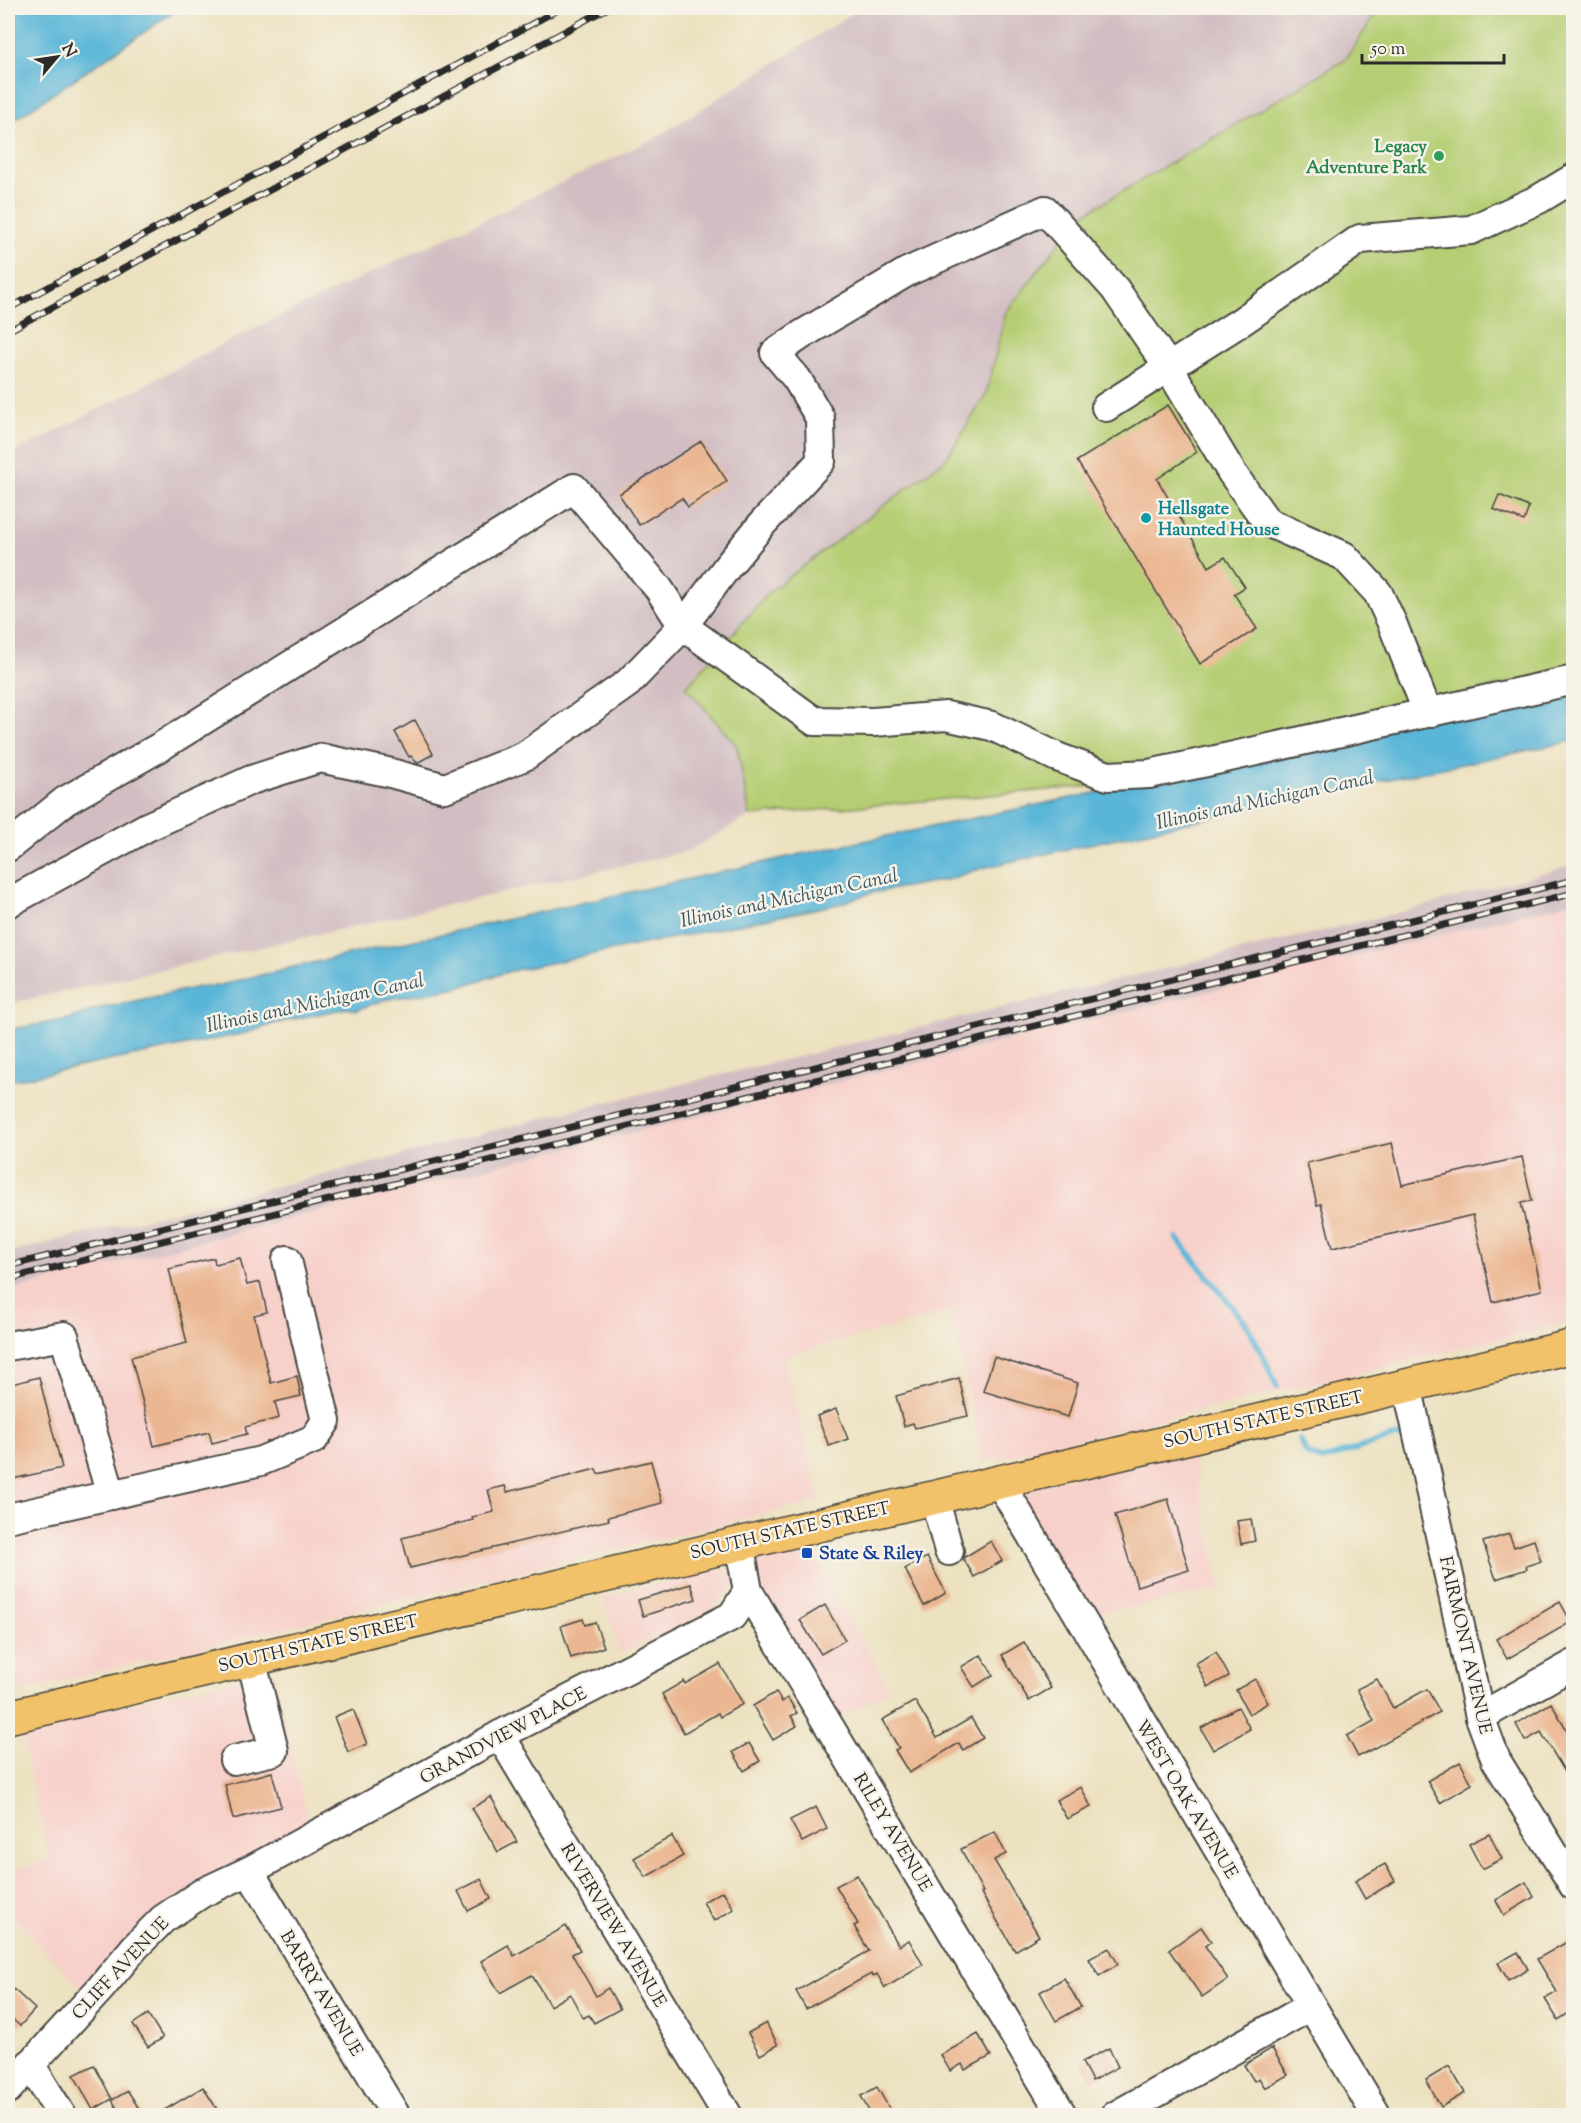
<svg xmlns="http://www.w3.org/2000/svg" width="1581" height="2123" viewBox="0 0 1581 2123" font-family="'Sorts Mill Goudy',serif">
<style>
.built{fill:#f7d0ca}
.industrial{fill:#d2bec2}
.green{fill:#b5ce73;stroke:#707c4f;stroke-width:1.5}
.water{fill:#5ab6d8;stroke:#427082;stroke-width:1.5}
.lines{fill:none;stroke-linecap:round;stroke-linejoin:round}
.stream{stroke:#5ab6d8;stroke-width:6}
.building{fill:#ebb793}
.minor-casing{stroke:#484641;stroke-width:32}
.major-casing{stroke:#484641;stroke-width:36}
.minor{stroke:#fff;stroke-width:28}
.major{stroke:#f2c26a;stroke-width:33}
.rail-casing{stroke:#2b2b2b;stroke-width:7}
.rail{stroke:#f7f3e8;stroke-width:4.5;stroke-dasharray:14;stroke-linecap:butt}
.leisure-dot{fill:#2e9e5b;stroke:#f7f3e8;stroke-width:2}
.culture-dot{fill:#0f9aa8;stroke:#f7f3e8;stroke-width:2}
.transit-dot{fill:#1a4fb4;stroke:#f7f3e8;stroke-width:2}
.labels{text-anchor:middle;stroke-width:5;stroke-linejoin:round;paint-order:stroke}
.leisure-label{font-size:18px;font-weight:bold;fill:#27864d;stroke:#f7f3e8;text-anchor:end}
.culture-label{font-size:18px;font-weight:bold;fill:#0d838f;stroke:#f7f3e8;text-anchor:start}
.street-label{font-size:18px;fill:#2b2b2b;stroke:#f7f3e8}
.transit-label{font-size:18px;font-weight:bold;fill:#164399;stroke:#f7f3e8;text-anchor:start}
.water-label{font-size:20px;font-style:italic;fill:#39555f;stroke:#f7f3e8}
</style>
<rect width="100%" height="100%" fill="#f7f3e8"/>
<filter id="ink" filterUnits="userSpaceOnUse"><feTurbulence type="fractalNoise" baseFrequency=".0167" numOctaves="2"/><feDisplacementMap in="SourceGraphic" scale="12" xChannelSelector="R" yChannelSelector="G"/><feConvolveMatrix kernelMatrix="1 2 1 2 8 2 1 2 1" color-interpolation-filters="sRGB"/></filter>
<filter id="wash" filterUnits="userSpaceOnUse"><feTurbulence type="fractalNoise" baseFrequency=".008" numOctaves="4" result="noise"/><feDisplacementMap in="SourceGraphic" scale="24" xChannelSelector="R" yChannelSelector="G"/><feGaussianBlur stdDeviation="1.35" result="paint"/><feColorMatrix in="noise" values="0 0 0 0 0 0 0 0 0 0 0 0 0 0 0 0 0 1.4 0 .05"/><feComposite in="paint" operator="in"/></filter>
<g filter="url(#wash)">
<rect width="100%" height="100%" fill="#ece1c0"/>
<g class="built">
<path d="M1573 902V1322L983 1462 950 1311 784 1357 820 1501 8 1694V1291L535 1156Z"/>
<path d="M1192 1449 1221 1590 1084 1616 1010 1491Z"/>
<path d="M804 1540 890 1689 832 1723 753 1592 746 1554Z"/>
<path d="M722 1569 730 1570 738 1580 709 1612 620 1654 603 1597Z"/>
<path d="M273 1671 310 1827 86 1993 8 1912V1870L49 1861 20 1727Z"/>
</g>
<g class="industrial">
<path d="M861 8H1380L1345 60 1079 217 1006 312 986 395 946 459 770 591 686 687 737 746 750 816 688 851 8 1004V456L249 331 656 138Z"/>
<path d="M1573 865V902L535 1156 8 1291V1253L392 1158 541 1118 1410 910Z"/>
</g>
<path class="green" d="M1380 8H1573V667L1106 785 750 816 737 746 686 687 770 591 946 459 986 395 1006 312 1079 217 1345 60Z"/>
<g class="water">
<path d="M8 8H180L8 124Z"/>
<path d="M1573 686V741L1284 801 982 868 946 880 871 893 839 904 511 971 458 987 384 1000 357 1010 347 1008 276 1023 247 1033 8 1081V1030L69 1019 97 1009 204 986C220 988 232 981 247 978 262 974 273 974 289 968L806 853 1099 792 1147 779Z"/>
</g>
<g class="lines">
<g class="stream">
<path d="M1177 1238 1246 1324 1260 1349 1277 1387"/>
<path d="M1300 1440 1307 1454 1322 1460 1390 1438 1402 1436"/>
</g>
</g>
<g id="blocks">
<g class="building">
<path d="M1168 405 1197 452 1157 479 1209 567 1225 557 1245 587 1234 594 1257 629 1200 664 1077 461Z"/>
<path d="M701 441 727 481 688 507 682 498 639 525 619 494Z"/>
<path d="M1499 495 1529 507 1524 521 1493 509Z"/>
<path d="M415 720 433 754 417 763 411 756 409 757 395 732Z"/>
<path d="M1392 1143 1402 1185 1522 1157 1532 1201 1521 1203 1542 1290 1493 1302 1473 1215 1332 1248 1321 1204 1317 1205 1307 1163Z"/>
<path d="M214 1258 215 1264 240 1258 247 1285 260 1282 267 1312 254 1315 271 1383 297 1376 301 1396 275 1402 279 1418 245 1427 247 1434 212 1443 209 1432 154 1446 131 1357 187 1343 169 1269Z"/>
<path d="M994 1357 1078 1383 1068 1417 983 1391Z"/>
<path d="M39 1377 62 1468 8 1480V1385Z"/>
<path d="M959 1378 968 1416 915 1428 913 1423 904 1426 896 1396Z"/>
<path d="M836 1409 848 1439 829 1446 817 1416Z"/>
<path d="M651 1461 662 1503 608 1517 609 1520 410 1568 402 1538 473 1520 472 1517 494 1512 488 1490 505 1486 507 1492 596 1469 598 1474Z"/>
<path d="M1168 1499 1189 1570 1137 1586 1115 1515Z"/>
<path d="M1251 1519 1255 1541 1241 1544 1237 1521Z"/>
<path d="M1509 1534 1514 1547 1534 1540 1541 1561 1526 1566 1527 1569 1496 1579 1483 1542Z"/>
<path d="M991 1541 1002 1561 974 1577 963 1558Z"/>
<path d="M927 1557 946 1593 924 1606 905 1569Z"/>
<path d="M691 1584 696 1599 643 1616 638 1600Z"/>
<path d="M1560 1602 1571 1622 1507 1659 1496 1639Z"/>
<path d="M825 1605 845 1640 821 1654 800 1620Z"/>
<path d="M583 1619 585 1625 595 1622 604 1647 571 1658 561 1626Z"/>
<path d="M1024 1642 1051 1688 1029 1701 1002 1655Z"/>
<path d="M1216 1652 1229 1676 1208 1687 1196 1663Z"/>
<path d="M981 1655 993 1675 974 1687 961 1667Z"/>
<path d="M720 1664 743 1704 720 1717 718 1713 684 1733 662 1694 684 1681 685 1684Z"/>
<path d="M1255 1679 1268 1703 1249 1714 1236 1690Z"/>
<path d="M1377 1679 1393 1708 1427 1689 1440 1712 1358 1757 1347 1736 1374 1721 1357 1689Z"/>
<path d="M776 1692 782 1702 788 1698 797 1713 791 1716 797 1726 773 1740 753 1706Z"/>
<path d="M915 1701 937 1738 971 1718 983 1738 963 1750 959 1743 909 1773 895 1750 899 1748 882 1720Z"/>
<path d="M1551 1703 1574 1742V1787L1541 1732 1525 1741 1516 1724Z"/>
<path d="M1238 1707 1250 1729 1213 1750 1201 1728Z"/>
<path d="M353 1709 367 1744 348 1752 334 1717Z"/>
<path d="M749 1743 760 1761 744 1771 733 1752Z"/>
<path d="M1460 1762 1472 1784 1440 1803 1427 1781Z"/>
<path d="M272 1772 281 1807 233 1819 225 1785Z"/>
<path d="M1081 1787 1091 1807 1067 1819 1056 1800Z"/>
<path d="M491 1797 517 1842 498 1852 472 1808Z"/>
<path d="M816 1807 827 1829 802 1842 790 1820Z"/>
<path d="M995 1832 1006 1854 994 1860 1039 1936 1015 1951 981 1893 983 1892 961 1849Z"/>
<path d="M1489 1834 1502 1859 1482 1869 1469 1844Z"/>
<path d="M672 1836 683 1856 646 1877 634 1858Z"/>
<path d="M1385 1864 1395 1881 1365 1899 1355 1881Z"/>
<path d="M857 1875 899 1946 909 1940 923 1965 885 1988 877 1974 872 1977 871 1974 806 2009 796 1991 814 1981V1982L869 1951 854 1926 858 1924 836 1886Z"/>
<path d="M481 1879 491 1899 468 1911 458 1891Z"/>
<path d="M1526 1882 1534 1897 1504 1915 1496 1900Z"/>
<path d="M723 1891 734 1909 714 1921 703 1902Z"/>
<path d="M566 1926 580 1950 572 1954 596 1996 608 1988 620 2009 594 2023 589 2015 583 2018 570 1994 550 2006 532 1975 500 1993 481 1961 508 1945 514 1956Z"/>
<path d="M1201 1927 1211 1941 1205 1946 1228 1979 1202 1997 1169 1950Z"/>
<path d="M1574 1938V2021L1569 2013 1558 2020 1545 1999 1557 1992 1537 1959Z"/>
<path d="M1109 1948 1118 1964 1099 1976 1089 1959Z"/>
<path d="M1518 1952 1528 1969 1508 1980 1498 1963Z"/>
<path d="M1064 1978 1081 2007 1056 2021 1040 1992Z"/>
<path d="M8 1984 35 2009 20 2026 8 2015Z"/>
<path d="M148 2014 163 2038 148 2047 133 2024Z"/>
<path d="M766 2023 778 2045 760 2055 748 2033Z"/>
<path d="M978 2034 991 2056 965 2070 962 2064 950 2071 941 2055Z"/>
<path d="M1109 2048 1118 2067 1092 2081 1082 2062Z"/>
<path d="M1272 2048 1288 2075 1265 2088 1259 2078 1254 2081 1244 2065Z"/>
<path d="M94 2065 112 2099 93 2110 74 2075Z"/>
<path d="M1449 2066 1465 2093 1441 2107 1426 2080Z"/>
<path d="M203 2087 218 2111 210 2115H156Z"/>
<path d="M877 2087 893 2115H871L861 2096Z"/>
<path d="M128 2091 143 2115H121L112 2100Z"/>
</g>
</g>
</g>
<g filter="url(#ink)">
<use href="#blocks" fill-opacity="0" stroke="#484641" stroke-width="1.5"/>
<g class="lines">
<g class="minor-casing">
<g id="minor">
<path d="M1106 407 1242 321 1360 239 1471 230 1539 199 1574 178"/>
<path d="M1428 713 1392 623 1378 593 1344 556 1267 522 1232 473 1169 368 1115 289 1045 210 907 272 803 334 775 353 797 379 820 418 821 461 763 523 727 567 683 626 814 721 874 722 946 716 992 726 1057 757 1108 776 1149 774 1216 760 1574 680"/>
<path d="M8 847 65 801 160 747 574 488 659 589 683 626 628 683 525 756 445 788 387 772 320 758 251 780 147 827 8 903"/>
<path d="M8 1346 64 1336 111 1495"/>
<path d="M1407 1385 1480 1717 1496 1760 1574 1886"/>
<path d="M999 1481 1377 2116"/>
<path d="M934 1497 949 1551"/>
<path d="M8 1518 261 1461 314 1439 326 1421 287 1260"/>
<path d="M739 1542 748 1591 1063 2116"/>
<path d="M1480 1717 1574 1664"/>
<path d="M500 1735 728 2116"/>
<path d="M234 1760 274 1751 251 1659"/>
<path d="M249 1871 396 2116"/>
<path d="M30 2064 62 2116"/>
<path d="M8 2089 100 1989 135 1947 163 1919 202 1893 249 1871 500 1735 732 1616 748 1591"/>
<path d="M1115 2116 1311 2006"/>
</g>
</g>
<g class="major-casing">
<path id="major" d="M8 1717 1574 1346"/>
</g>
<use href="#minor" class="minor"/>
<use href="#major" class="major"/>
<g class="rail-casing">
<g id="rail">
<path d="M8 309 561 8"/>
<path d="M8 331 608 8"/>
<path d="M8 1266 1574 880"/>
<path d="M8 1279 1574 893"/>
</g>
</g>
<use href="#rail" class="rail"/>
</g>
</g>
<circle class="leisure-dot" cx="1439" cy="156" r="6"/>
<circle class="culture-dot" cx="1146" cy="518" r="6"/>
<rect class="transit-dot" x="801" y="1547" width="12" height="12" rx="3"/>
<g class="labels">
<g class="leisure-label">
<text x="1427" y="152">Legacy<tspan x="1427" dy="21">Adventure Park</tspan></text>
</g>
<g class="culture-label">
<text x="1158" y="514">Hellsgate<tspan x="1158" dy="21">Haunted House</tspan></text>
</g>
<g class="street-label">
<text transform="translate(1263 1419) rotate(-13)" y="6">SOUTH STATE STREET</text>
<text transform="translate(790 1530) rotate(-13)" y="6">SOUTH STATE STREET</text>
<text transform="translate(318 1643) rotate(-13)" y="6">SOUTH STATE STREET</text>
<text transform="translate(1466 1645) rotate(77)" y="6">FAIRMONT AVENUE</text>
<text transform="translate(503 1735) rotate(-28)" y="6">GRANDVIEW PLACE</text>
<text transform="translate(1187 1799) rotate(59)" y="6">WEST OAK AVENUE</text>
<text transform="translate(893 1832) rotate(59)" y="6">RILEY AVENUE</text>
<text transform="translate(614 1925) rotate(59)" y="6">RIVERVIEW AVENUE</text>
<text transform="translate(120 1968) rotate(-47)" y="6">CLIFF AVENUE</text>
<text transform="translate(322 1993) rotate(59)" y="6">BARRY AVENUE</text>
</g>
<g class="transit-label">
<text x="819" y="1559">State &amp; Riley</text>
</g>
<g class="water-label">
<text transform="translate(1265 799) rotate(-12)" y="7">Illinois and Michigan Canal</text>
<text transform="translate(789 897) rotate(-12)" y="7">Illinois and Michigan Canal</text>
<text transform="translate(315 1002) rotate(-12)" y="7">Illinois and Michigan Canal</text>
</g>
</g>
<rect width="1581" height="2123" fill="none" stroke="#f7f3e8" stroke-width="30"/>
<g transform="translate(57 57) rotate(61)" stroke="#f7f3e8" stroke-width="4.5" paint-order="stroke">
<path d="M0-4.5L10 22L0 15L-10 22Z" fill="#2b2b2b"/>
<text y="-9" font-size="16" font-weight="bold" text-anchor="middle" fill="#2b2b2b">N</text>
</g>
<path d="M1362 54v9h142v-9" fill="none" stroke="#2b2b2b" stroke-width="3"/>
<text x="1371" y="54" font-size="18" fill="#2b2b2b" stroke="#f7f3e8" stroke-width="4.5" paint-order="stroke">50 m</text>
</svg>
